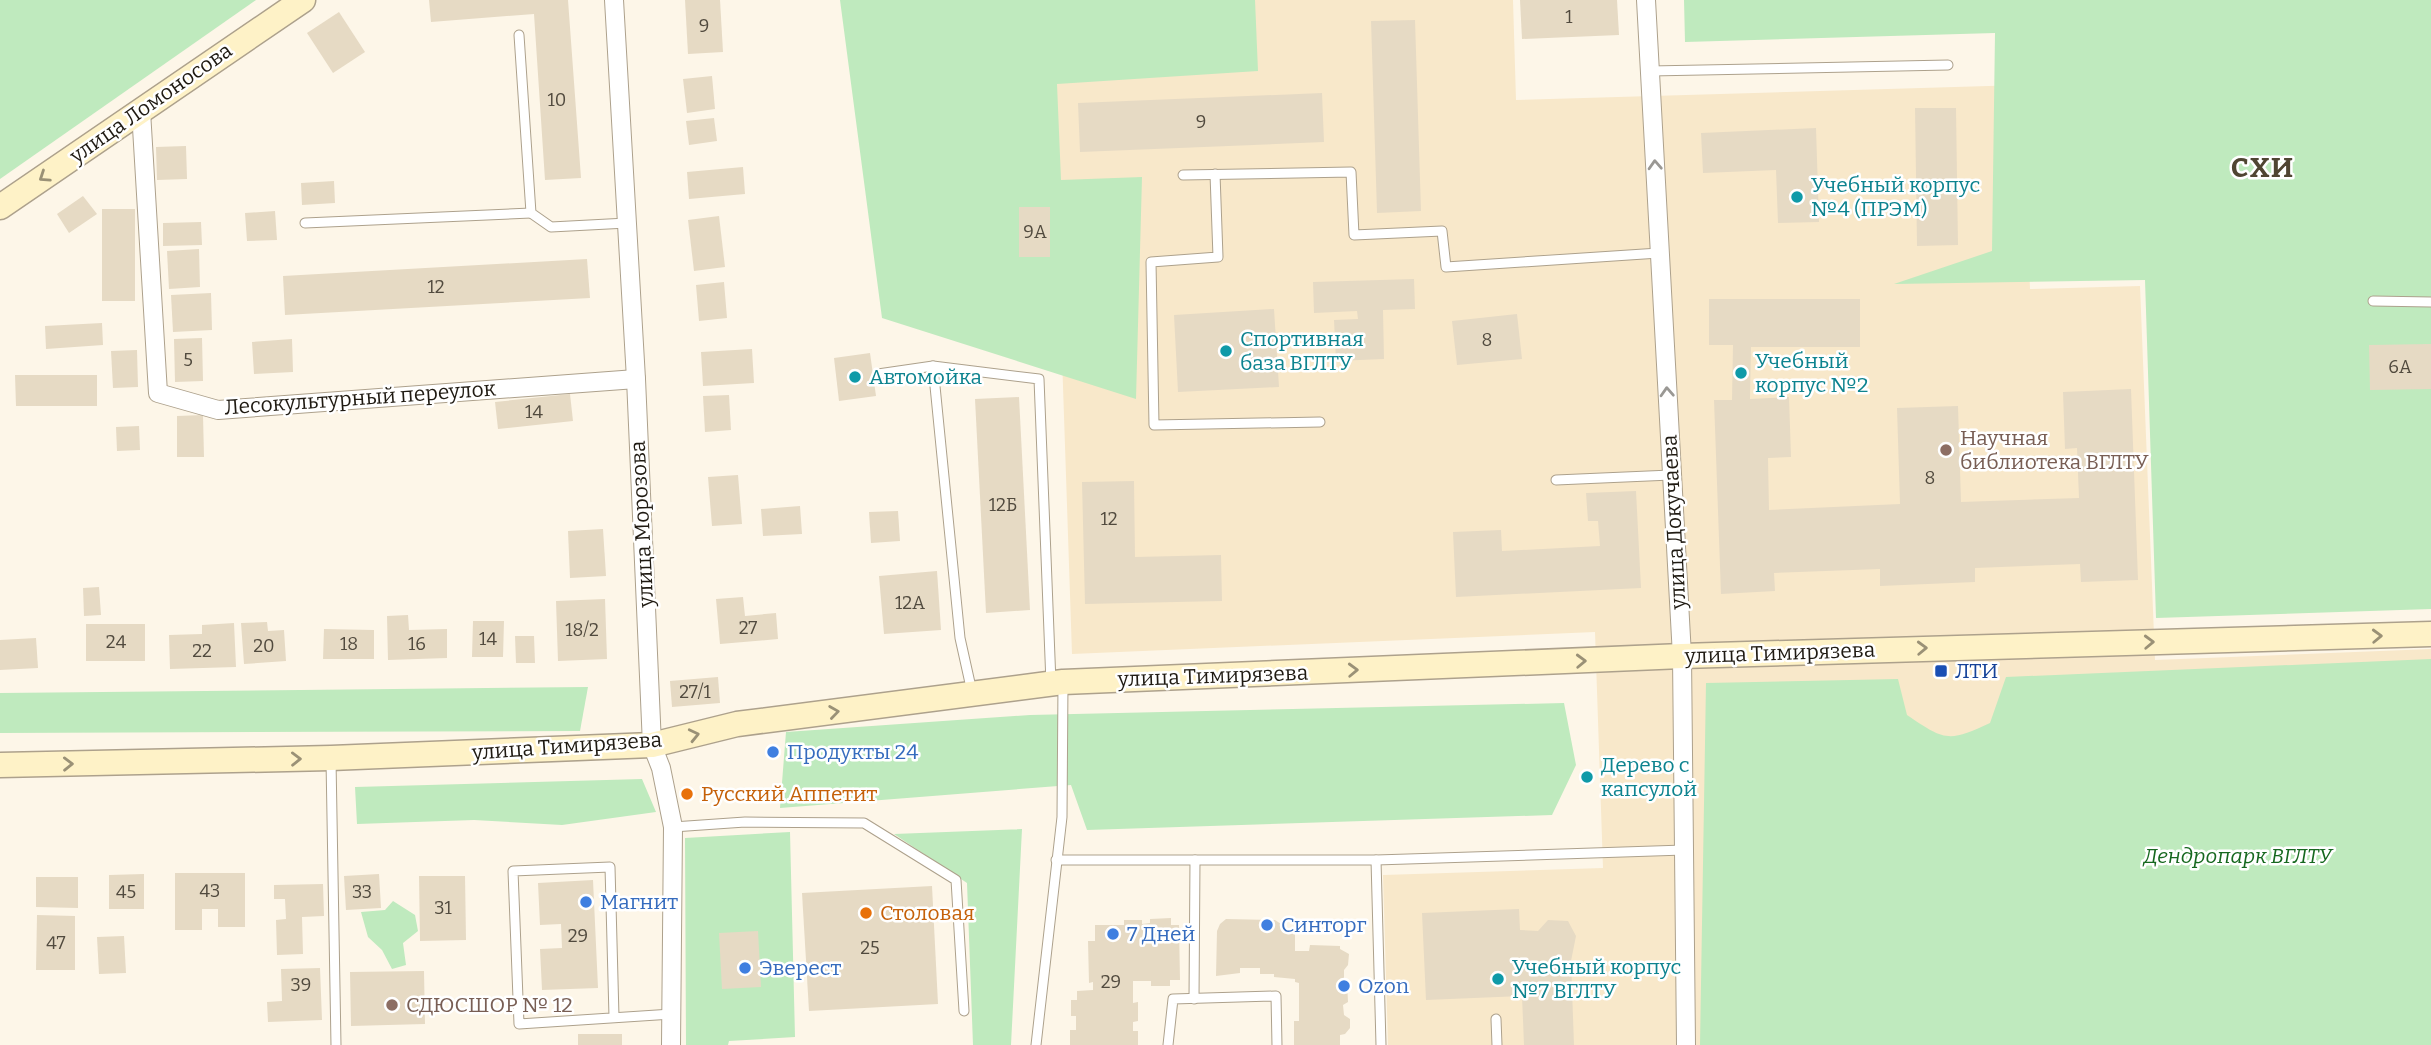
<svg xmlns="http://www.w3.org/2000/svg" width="2431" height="1045" viewBox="0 0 2431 1045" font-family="Bitter,serif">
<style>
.built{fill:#f8e8ca}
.green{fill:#bfeabe}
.building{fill:#e6dac4}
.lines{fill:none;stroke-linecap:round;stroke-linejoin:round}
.service-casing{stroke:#ada18c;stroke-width:11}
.minor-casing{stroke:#ada18c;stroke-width:20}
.secondary-casing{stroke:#ada18c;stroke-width:27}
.service{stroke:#fff;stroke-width:9}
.minor{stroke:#fff;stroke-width:18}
.secondary{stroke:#fef2c7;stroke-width:24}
.oneway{stroke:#9a9894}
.oneway2{stroke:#9a9176}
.culture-dot{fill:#0f9aa8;stroke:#fff;stroke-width:2.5}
.education-dot{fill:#8d6e63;stroke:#fff;stroke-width:2.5}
.transit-dot{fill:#1a4fb4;stroke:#fff;stroke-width:2.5}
.shop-dot{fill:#3f7fe0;stroke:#fff;stroke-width:2.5}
.food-dot{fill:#e8710a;stroke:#fff;stroke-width:2.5}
.labels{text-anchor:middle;stroke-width:5;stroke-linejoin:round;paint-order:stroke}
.number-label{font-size:18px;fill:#514a3e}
.street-label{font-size:21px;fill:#1f1a12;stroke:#fff}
.culture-label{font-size:21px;fill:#0d838f;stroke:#fff;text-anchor:start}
.education-label{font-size:21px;fill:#785e54;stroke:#fff;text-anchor:start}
.transit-label{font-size:21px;fill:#164399;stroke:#fff;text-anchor:start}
.shop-label{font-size:21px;fill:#366cbe;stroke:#fff;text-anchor:start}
.food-label{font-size:21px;fill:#c56008;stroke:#fff;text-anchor:start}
.park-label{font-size:21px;font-style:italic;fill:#16681f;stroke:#fff}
.district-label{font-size:28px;font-weight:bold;letter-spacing:2px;fill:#4f4532;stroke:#fff}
</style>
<rect width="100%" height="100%" fill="#fdf6e8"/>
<path class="built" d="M1050 0H1513L1516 100 2022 85 2030 289 2140 286 2155 660 2431 649V1045H1388L1383 875 1603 868 1595 632 1072 654Z"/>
<g class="green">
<path d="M0 0H256L0 179Z"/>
<path d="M840 0H1255L1258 71 1057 84 1061 180 1142 177 1136 399 882 318Z"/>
<path d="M1684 0H2431V609L2156 618 2145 280 1894 284 1992 251 1995 33 1685 42Z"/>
<path d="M2431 659V1045H1700L1706 683 1898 679 1907 715C1944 740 1948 743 1990 723L2006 677Z"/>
<path d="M588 687 580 731 0 733V693Z"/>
<path d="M1564 703 1576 765 1552 815 1087 830 1071 785 780 808 786 732 1030 715Z"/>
<path d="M642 779 656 812 562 825 474 820 357 824 355 787Z"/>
<path d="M1022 829 1011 1045H973L967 883 894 834Z"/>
<path d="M790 832 795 1037 729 1041 728 1045H686L685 838Z"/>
<path d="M393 901 415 915 418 931 403 943 406 965 392 969 382 950 368 937 361 912 385 910Z"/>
</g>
<g class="building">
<path d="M429 0H568L581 178 545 180 534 14 431 22Z"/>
<path d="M685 0H720L723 52 688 54Z"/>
<path d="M1520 0H1617L1619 35 1522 39Z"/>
<path d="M339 12 365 52 333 73 307 33Z"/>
<path d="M1415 20 1421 211 1377 213 1371 21Z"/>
<path d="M712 76 715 109 687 113 683 79Z"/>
<path d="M1322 93 1324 142 1080 152 1078 103Z"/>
<path d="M1915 108H1956L1958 245 1917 246Z"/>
<path d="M714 118 717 141 689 145 686 121Z"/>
<path d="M1816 128 1819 222 1778 223 1776 170 1703 173 1701 133Z"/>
<path d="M186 146 187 179 157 180 156 147Z"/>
<path d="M743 167 745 194 689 199 687 172Z"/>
<path d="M334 181 335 203 302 205 301 183Z"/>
<path d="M83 196 97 214 69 233 57 214Z"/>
<rect x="1019" y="207" width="31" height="50"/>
<rect x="102" y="209" width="33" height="92"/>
<path d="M275 211 277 240 247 241 245 213Z"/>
<path d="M719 216 725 267 694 271 688 220Z"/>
<path d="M201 222 202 245 163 246V223Z"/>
<path d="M199 249 200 287 169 289 167 251Z"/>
<path d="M587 259 590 298 285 315 283 276Z"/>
<path d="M1414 279 1415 309 1383 310 1384 359 1336 361 1334 320 1358 319 1357 311 1314 313 1313 282Z"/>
<path d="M724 282 727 318 699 321 696 285Z"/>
<path d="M211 293 212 330 173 332 171 295Z"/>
<path d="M1709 299H1860V347H1751L1750 399 1789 397 1791 457 1768 458 1769 510 1900 504 1897 408 1958 406 1961 502 2079 498 2077 448 2065 449 2063 392 2131 389 2138 580 2081 582 2080 564 1975 568V582L1880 586V569L1774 573 1775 591 1721 594 1714 400H1732L1733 345H1709Z"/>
<path d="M1274 309 1279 387 1178 392 1174 315Z"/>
<path d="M1517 314 1522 359 1457 365 1452 321Z"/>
<path d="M102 323 103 345 46 349 45 326Z"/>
<path d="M202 338 203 381 175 382 174 339Z"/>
<path d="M292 339 293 372 254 374 252 342Z"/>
<path d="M2431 344V389L2370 390 2369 345Z"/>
<path d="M752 349 754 383 703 386 701 352Z"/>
<path d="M137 350 138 387 113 388 111 351Z"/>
<path d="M870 353 876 396 839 401 834 358Z"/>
<path d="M15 375H97V406H16Z"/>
<path d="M570 394 573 421 498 429 495 402Z"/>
<path d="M729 395 731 430 705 432 703 396Z"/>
<path d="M1019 397 1030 610 986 613 975 399Z"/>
<path d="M203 415 204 457H177V416Z"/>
<path d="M139 426 140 450 117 451 116 427Z"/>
<path d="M738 475 742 524 712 526 708 477Z"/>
<path d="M1134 481 1135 557 1221 555 1222 601 1085 604 1082 482Z"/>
<path d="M1636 491 1641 588 1456 597 1453 532 1501 530 1502 551 1600 546 1598 521H1588L1586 493Z"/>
<path d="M800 506 802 534 763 536 761 509Z"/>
<path d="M898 511 900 541 871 543 869 512Z"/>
<path d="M603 529 606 576 570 578 568 531Z"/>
<path d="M937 571 941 630 884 634 879 576Z"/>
<path d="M99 587 101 615 84 616 83 588Z"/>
<path d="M743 597 745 616 776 613 778 639 720 644 716 599Z"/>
<path d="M605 599 607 659 558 661 556 601Z"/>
<path d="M408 615 409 630 447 629V658L388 660 387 616Z"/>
<path d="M473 621H504L503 657H472Z"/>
<path d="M267 622 268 631 284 630 286 661 244 664 241 623Z"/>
<path d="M234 623 236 667 170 669 169 635 202 634V625Z"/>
<rect x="86" y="624" width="59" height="37"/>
<path d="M324 629 374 630V659H323Z"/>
<path d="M515 636H534L535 663H516Z"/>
<path d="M36 638 38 668 0 670V640Z"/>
<path d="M718 677 720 703 672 707 670 681Z"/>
<path d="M175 873H245V927H218V909H202V930H175Z"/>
<path d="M144 874V909H109V875Z"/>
<path d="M379 874 381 908 346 910 344 876Z"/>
<path d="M419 876H465L466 940 420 941Z"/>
<path d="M36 877H78V908L36 907Z"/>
<path d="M593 880 598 988 542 990 540 949 562 948 561 924 540 925 538 883Z"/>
<path d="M323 884 324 916 302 917 303 954 277 955 276 920 286 919 285 899H274V885Z"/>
<path d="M932 886 938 1004 809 1011 802 893Z"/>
<path d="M1519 909 1520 930 1538 931 1548 920 1568 921 1576 936 1571 961 1574 1045H1524L1522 996 1426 1000 1422 913Z"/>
<path d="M37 915 75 916V970H36Z"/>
<path d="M1171 918V925H1179L1180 980H1170V986H1151V981H1133V1003L1138 1002V1021L1133 1022V1031H1138V1045H1070V1030H1076V1016H1071V1000H1077V991L1093 990V982L1089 983 1088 941H1095V925H1124V920H1142V924L1150 923V919Z"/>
<path d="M1226 919 1275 920 1281 924 1282 931H1295V951H1309L1310 945 1340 946V949L1349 954 1348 965 1344 970V980L1347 981 1348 1002 1343 1005 1344 1015 1350 1019V1028L1345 1034 1340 1035V1045H1294V1021H1299V983L1295 982V979L1274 977V974H1260V968H1240V973L1216 976 1217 931 1220 924Z"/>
<path d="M758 931 761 987 722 989 719 933Z"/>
<path d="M124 936 126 973 99 974 97 937Z"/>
<path d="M320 968 322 1020 268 1022 267 1002 282 1001 281 969Z"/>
<path d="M424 971 425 1024 351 1026 350 972Z"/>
<rect x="578" y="1034" width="44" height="11"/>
</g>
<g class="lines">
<g class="service-casing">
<g id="service">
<path d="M519 35 531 213 551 227 627 223"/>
<path d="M1650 71 1948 65"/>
<path d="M1215 174 1218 257 1151 262 1154 425 1320 422"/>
<path d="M1183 175 1351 172 1354 235 1442 231 1446 267 1659 253"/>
<path d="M305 223 531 213"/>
<path d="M2373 301 2431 302"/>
<path d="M933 366 1039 379 1051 683"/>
<path d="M878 374 933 366 960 638 972 692"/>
<path d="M1556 480 1671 475"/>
<path d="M331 760 336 1045"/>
<path d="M673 827 745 822 864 823 956 880 964 1011"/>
<path d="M1056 860H1376L1684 850"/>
<path d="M1376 860 1381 1045"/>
<path d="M1194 999 1195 860"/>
<path d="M614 1017 610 867 513 871 519 1024 672 1014"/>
<path d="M1496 1019 1497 1045"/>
<path d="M1036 1045 1062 817 1063 684"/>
<path d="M1168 1045 1173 999 1276 996 1277 1045"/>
</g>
</g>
<g class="minor-casing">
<g id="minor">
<path d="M614 0 636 379 652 745 661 768 673 827 671 1045"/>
<path d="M1646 0 1682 656 1686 1045"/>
<path d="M141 111 158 393 218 410 636 379"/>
</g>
</g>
<g class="secondary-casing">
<g id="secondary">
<path d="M0 207 303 0"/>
<path d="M0 765 331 758 652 745 737 724 1063 682 1682 656 2431 634"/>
</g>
</g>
<use href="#service" class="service"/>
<use href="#minor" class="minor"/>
<use href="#secondary" class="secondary"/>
</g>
<defs><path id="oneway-chevron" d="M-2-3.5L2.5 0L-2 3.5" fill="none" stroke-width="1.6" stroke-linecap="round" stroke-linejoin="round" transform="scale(1.75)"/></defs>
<g class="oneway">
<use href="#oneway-chevron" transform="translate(1655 165) rotate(-93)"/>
<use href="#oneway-chevron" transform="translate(1667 392) rotate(-93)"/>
</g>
<g class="oneway2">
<use href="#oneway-chevron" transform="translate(44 177) rotate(146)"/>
<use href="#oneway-chevron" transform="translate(2377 636) rotate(-2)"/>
<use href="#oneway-chevron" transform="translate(2149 642) rotate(-2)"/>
<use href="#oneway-chevron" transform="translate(1922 648) rotate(-2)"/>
<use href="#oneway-chevron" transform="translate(1581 661) rotate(-2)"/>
<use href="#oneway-chevron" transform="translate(1353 670) rotate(-2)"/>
<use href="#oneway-chevron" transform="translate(834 712) rotate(-8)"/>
<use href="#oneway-chevron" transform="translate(694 735) rotate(-13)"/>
<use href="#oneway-chevron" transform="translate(296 759) rotate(-1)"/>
<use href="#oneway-chevron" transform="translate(68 764) rotate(-1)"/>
</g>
<g class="culture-dot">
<circle cx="1797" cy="197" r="7"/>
<circle cx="1226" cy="351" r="7"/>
<circle cx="1741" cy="373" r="7"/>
<circle cx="855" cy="377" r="7"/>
<circle cx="1587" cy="777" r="7"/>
<circle cx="1498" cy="979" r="7"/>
</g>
<g class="education-dot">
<circle cx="1946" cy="450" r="7"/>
<circle cx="392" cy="1005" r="7"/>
</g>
<rect class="transit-dot" x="1934" y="664" width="14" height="14" rx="3.5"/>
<g class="shop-dot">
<circle cx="773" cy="752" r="7"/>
<circle cx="586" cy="902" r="7"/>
<circle cx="1267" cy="925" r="7"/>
<circle cx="1113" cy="934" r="7"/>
<circle cx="745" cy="968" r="7"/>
<circle cx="1344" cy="986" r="7"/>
</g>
<g class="food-dot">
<circle cx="687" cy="794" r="7"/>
<circle cx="866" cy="913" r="7"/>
</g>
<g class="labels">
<g class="number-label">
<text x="1569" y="23">1</text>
<text x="704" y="32">9</text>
<text x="557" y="106">10</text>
<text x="1201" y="128">9</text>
<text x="1035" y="238">9А</text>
<text x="436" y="293">12</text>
<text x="1487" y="346">8</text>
<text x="188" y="366">5</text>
<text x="2400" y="373">6А</text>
<text x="534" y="418">14</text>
<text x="1930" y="484">8</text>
<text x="1003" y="511">12Б</text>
<text x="1109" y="525">12</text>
<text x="910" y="609">12А</text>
<text x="748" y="634">27</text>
<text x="582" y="636">18/2</text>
<text x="488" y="645">14</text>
<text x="116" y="648">24</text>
<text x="349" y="650">18</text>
<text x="417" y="650">16</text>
<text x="264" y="652">20</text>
<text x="202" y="657">22</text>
<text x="695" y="698">27/1</text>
<text x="210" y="897">43</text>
<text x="126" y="898">45</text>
<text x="362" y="898">33</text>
<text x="443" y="914">31</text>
<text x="578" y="942">29</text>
<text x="56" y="949">47</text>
<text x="870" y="954">25</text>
<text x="1111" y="988">29</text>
<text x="301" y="991">39</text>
</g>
<g class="street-label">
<text transform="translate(151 103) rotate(-35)" y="7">улица Ломоносова</text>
<text transform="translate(360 398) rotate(-4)" y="7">Лесокультурный переулок</text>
<text transform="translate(1674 522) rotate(-93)" y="7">улица Докучаева</text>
<text transform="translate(642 524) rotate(-93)" y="7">улица Морозова</text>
<text transform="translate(1780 653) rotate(-2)" y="7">улица Тимирязева</text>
<text transform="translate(1213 676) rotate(-2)" y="7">улица Тимирязева</text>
<text transform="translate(567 746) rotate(-4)" y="7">улица Тимирязева</text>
</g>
<g class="culture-label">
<text x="1811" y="192">Учебный корпус<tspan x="1811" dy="24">№4 (ПРЭМ)</tspan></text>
<text x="1240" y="346">Спортивная<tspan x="1240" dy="24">база ВГЛТУ</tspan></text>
<text x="1755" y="368">Учебный<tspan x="1755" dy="24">корпус №2</tspan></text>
<text x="869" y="384">Автомойка</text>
<text x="1601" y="772">Дерево с<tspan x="1601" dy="24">капсулой</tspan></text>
<text x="1512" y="974">Учебный корпус<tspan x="1512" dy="24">№7 ВГЛТУ</tspan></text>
</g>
<g class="education-label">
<text x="1960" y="445">Научная<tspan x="1960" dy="24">библиотека ВГЛТУ</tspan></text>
<text x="406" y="1012">СДЮСШОР № 12</text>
</g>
<g class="transit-label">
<text x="1955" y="678">ЛТИ</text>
</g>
<g class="shop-label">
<text x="787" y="759">Продукты 24</text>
<text x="600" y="909">Магнит</text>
<text x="1281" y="932">Синторг</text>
<text x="1127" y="941">7 Дней</text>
<text x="759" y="975">Эверест</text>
<text x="1358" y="993">Ozon</text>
</g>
<g class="food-label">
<text x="701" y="801">Русский Аппетит</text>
<text x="880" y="920">Столовая</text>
</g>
<g class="park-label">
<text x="2238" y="863">Дендропарк ВГЛТУ</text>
</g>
<g class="district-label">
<text x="2263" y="177">СХИ</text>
</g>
</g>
</svg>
